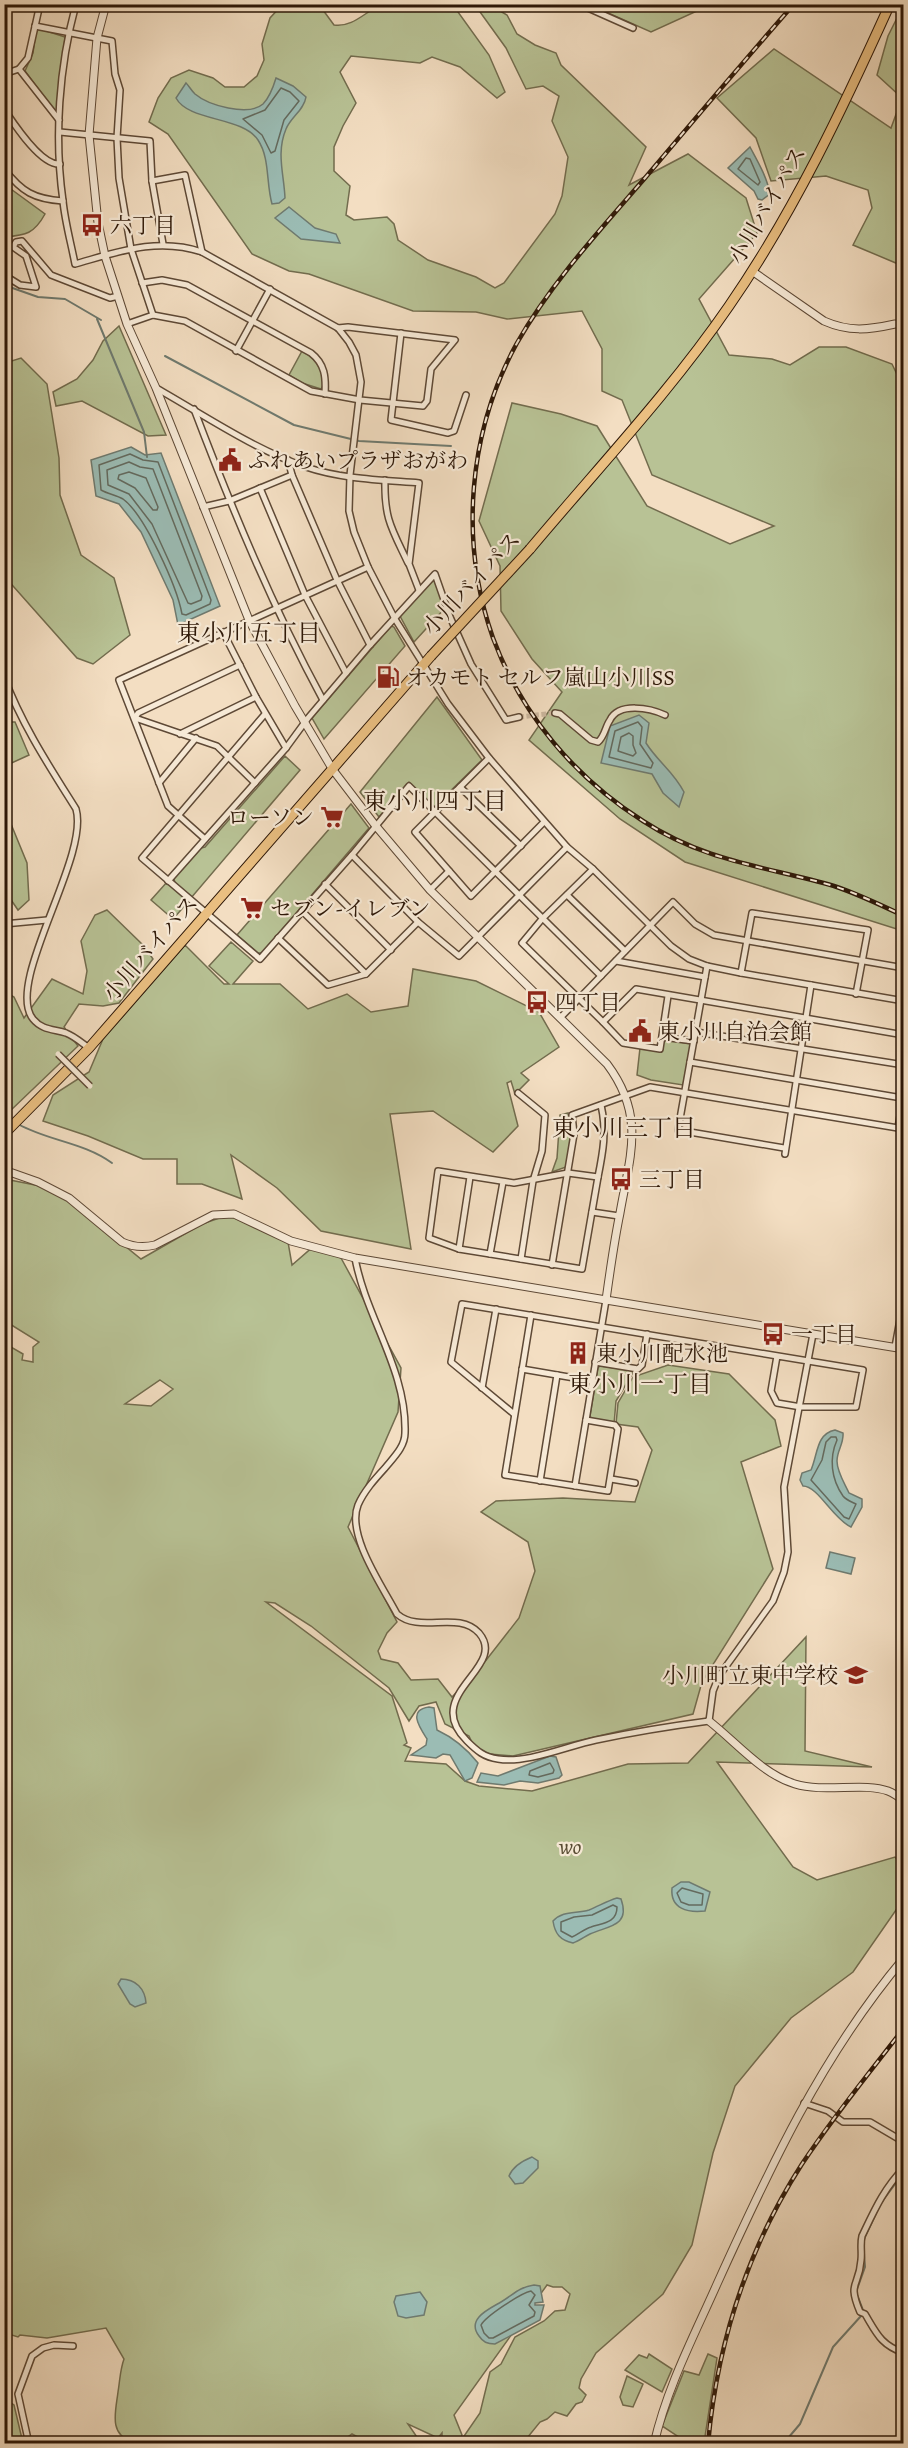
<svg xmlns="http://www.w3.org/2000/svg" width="908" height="2448" viewBox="0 0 908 2448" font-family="Alegreya,'Noto Serif JP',serif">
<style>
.green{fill:#b8c295;stroke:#726c4e;stroke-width:1.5;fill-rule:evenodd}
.water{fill:#9bbcb4;stroke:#6f7a6f;stroke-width:1.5}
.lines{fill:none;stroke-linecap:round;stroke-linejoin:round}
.shore{stroke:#646a5e;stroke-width:1.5}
.stream{stroke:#6f7a6f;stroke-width:2}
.minor-tunnel{stroke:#cbb69d;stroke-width:5;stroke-dasharray:5 2.5;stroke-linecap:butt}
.minor-casing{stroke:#5e4936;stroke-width:8}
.tertiary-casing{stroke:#5e4936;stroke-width:9}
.trunk-casing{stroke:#2d1707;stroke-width:11}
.minor{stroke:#f7ead7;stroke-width:5}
.tertiary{stroke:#f7ead7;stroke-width:7}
.trunk{stroke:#eabf81;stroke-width:9}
.rail-casing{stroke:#2d1707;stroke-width:4.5}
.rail{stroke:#f7ead7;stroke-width:2;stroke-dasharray:7;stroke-linecap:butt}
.minor-bridge-casing{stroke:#5e4936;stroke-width:8;stroke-linecap:butt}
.trunk-bridge-casing{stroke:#2d1707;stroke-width:11;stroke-linecap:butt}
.minor-bridge{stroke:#f7ead7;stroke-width:5}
.trunk-bridge{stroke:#eabf81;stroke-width:9}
.labels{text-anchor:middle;stroke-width:4.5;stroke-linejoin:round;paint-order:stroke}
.street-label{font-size:22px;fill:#2d1707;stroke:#f7ead7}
.poi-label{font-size:22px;fill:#2d1707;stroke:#f7ead7;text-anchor:start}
.park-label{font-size:22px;font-style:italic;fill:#574a32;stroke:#f7ead7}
.neighbourhood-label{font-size:24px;fill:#2d1707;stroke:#f7ead7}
</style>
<rect width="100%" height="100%" fill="#f3dec2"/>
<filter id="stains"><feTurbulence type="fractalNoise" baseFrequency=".00333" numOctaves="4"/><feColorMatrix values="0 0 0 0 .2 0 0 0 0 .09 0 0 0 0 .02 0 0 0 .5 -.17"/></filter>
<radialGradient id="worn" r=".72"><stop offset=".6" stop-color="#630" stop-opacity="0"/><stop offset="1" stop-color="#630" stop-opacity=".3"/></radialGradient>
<g class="green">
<path d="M282 5H328L323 10 334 25C353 28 367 10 381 5 391 1 439 5 453 5L489 55 505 92 497 98 460 67 432 57 420 63 351 56 340 72 356 103 343 126 334 147V171L350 186 346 215 354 220 387 217 394 224 398 240 428 260 476 277 495 288 504 283 555 214 562 196 568 157 552 121 559 96 543 86 526 89 506 48 475 5H490L507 15 517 34 535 45 556 53 561 65 646 147 629 185 688 154 746 198 757 233 699 299 729 355 772 359 790 365 819 347H846L892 364 903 387V931L685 862 620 819 529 740 562 692 532 659 501 611 500 566 479 521 512 403 561 414 597 426 647 506 730 544 774 526 652 475 622 400 602 391V349L582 311 507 319 476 312 413 311 309 274 289 271 252 254 168 134 149 122 158 98 171 78 189 70 213 78 225 87H244L257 76 264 60 262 44 270 18Z"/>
<path d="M590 5H710L651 32Z"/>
<path d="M903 6V266L853 245 872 208 868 190 826 176 771 181 756 138 717 98 774 49 891 128 902 98 877 75 888 36Z"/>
<path d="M40 29 65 37 58 111 55 112 25 71 33 53 36 30Z"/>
<path d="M4 184 45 214C34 234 26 235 5 237Z"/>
<path d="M119 326 166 435 148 436 82 401 56 406 53 392 77 379 93 360 103 341Z"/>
<path d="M302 351C317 359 323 369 323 386L321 389 302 383 289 375Z"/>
<path d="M21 358 47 384 59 458 60 495 81 555 114 578 130 635 93 664 77 658 5 577V363Z"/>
<path d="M432 579H435L445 608 414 642 400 616Z"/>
<path d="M391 626 394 627 405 646 324 739 312 718Z"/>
<path d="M437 697 482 760 434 807 409 782 379 817 360 792Z"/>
<path d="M5 722H15L29 755 5 766Z"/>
<path d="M285 756 300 770 191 898 175 884 174 878 201 848 205 847Z"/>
<path d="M351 804 369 828 262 953H258L237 935Z"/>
<path d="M4 807 27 863 29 900 18 910 5 891Z"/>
<path d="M167 882 188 902 173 919 151 900Z"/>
<path d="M107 910 144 946 153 959 119 1003 103 1006 79 1004 64 1027 78 1046 9 1112 4 1111V991L14 997 24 1018 52 979 83 994 87 971 81 941 95 915Z"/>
<path d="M231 942 253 961 233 984H280L308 1009 347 994 371 1012 408 1006 413 969 476 981 539 1012 559 1047 521 1073 529 1080 515 1094 511 1081 507 1083 518 1126 493 1152 433 1111 390 1114 411 1249 321 1231 277 1188 231 1155 242 1199 202 1184H177V1159H143L88 1136 43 1121 53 1095 89 1072 103 1039 185 945 224 984H229L209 966Z"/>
<path d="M664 1039 691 1044 683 1085 651 1080 637 1075 640 1048 661 1052Z"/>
<path d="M568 1113 571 1135 566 1167 552 1172 557 1158 560 1115Z"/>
<path d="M5 1179 55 1189 141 1259 202 1224 228 1215 288 1242 292 1265 314 1246 341 1258 401 1368 398 1412 348 1527 397 1622 387 1633 378 1651 381 1659 398 1663 411 1680 438 1679 452 1697 480 1668 519 1618 535 1571 528 1542 481 1512 496 1501 563 1498 635 1502 652 1450 638 1427 616 1424 618 1403 633 1377 668 1365 729 1374 775 1420 781 1446 741 1462 773 1569 702 1682 693 1714 513 1756 489 1754 474 1747 469 1736 445 1724 436 1702 419 1706 409 1721 389 1688 311 1626 275 1603 266 1602 392 1696 407 1743 404 1745 411 1748 405 1761 446 1764 465 1781 479 1786 532 1791 628 1764 688 1763 806 1637 805 1751 872 1767 717 1762 793 1867 817 1880 895 1857 903 1866V1900L853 1972 791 2018 735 2086 713 2153 692 2245 663 2294 596 2353 581 2379 579 2388 586 2395 582 2402 576 2404 567 2416 555 2412 547 2419 540 2422 523 2443H454L460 2442 480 2413 490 2372 501 2364 515 2337 544 2321 555 2311 565 2310 570 2294 562 2287H553L547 2285 454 2415 462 2435 460 2439 450 2442 442 2440V2433L438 2438 408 2424 421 2443H369L352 2434 338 2444H165V2440C154 2439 142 2444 132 2441 108 2435 116 2410 118 2392 120 2380 120 2370 124 2359L106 2328 47 2338 20 2335 18 2337 5 2333 4 1395 7 1394 5 1390 4 1340 9 1346 23 1354 22 1360 33 1362V1347L39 1342 5 1321ZM160 1380 173 1389 151 1406 125 1404Z"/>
<path d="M601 1366 634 1371 616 1401 614 1424 592 1420 590 1416 598 1367Z"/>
<path d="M649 2354 672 2369 662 2392 625 2370 639 2355 647 2358Z"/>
<path d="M708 2354 717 2358 704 2443H681L682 2439 662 2426 684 2371 699 2375Z"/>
<path d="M627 2376 643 2384 633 2407 623 2405 620 2397Z"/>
<path d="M4 2398 14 2405 23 2443H5Z"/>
</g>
<g class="water">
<path d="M276 78 293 86 306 97C304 110 291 117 286 129 276 153 284 174 285 198L279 203 272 204C266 183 270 158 258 140 242 116 189 122 176 98L186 83C189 86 191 90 195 94 208 105 248 117 263 104 270 97 273 88 276 78Z"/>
<path d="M750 147C758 162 767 177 770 194L762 200 758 199 754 191 728 168Z"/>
<path d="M289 207 315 228 336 234 340 243 301 239 275 218Z"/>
<path d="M131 447 145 455 161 453 220 606 178 625 173 600 141 532 119 504 96 496 91 460Z"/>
<path d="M639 715 649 723 646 743C658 762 673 771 684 792L679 807 663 793 652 774 601 763 610 726Z"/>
<path d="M835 1430 843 1433C844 1444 837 1450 837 1461 837 1472 845 1484 849 1493L862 1499V1507L851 1527C833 1519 818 1486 803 1486L800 1480 802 1473 811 1470C818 1454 816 1434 835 1430Z"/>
<path d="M830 1552 855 1558 851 1574 826 1568Z"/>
<path d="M429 1707 434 1708 437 1730C452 1737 467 1749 478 1763L472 1778 465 1781 450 1755 443 1754 436 1758 411 1755 426 1745 427 1739C420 1728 407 1710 429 1707Z"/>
<path d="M550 1756 556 1757 562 1775 559 1778 538 1783 520 1781 504 1785 477 1782 481 1773 498 1776Z"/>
<path d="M681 1882H689L710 1892 705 1911C688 1913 670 1909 672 1888Z"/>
<path d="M617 1898 621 1899C631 1927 607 1926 590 1934 584 1937 579 1941 573 1943 560 1940 555 1934 553 1921 563 1910 576 1914 589 1910 599 1906 607 1901 617 1898Z"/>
<path d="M121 1979C136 1979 145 1989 146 2003L135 2007 130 2004 118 1984Z"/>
<path d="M532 2157 538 2161V2168L523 2183 515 2184 509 2176C513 2166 522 2161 532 2157Z"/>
<path d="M534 2285 540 2286 543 2302 535 2303V2305H544L540 2320 495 2344C487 2344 483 2342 479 2336 466 2319 489 2309 501 2302 513 2295 519 2287 534 2285Z"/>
<path d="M420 2292 427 2302 424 2315 406 2318 398 2316 394 2302 396 2296Z"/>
</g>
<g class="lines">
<g class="shore">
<path d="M281 88 290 92 299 101 284 120 275 151 271 153 262 135 243 119 265 110Z"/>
<path d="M746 158 750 159 760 182 758 185 738 169Z"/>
<path d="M130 454 143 460 158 462 211 600 210 604 186 615 182 614C177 587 145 515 123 499 116 495 108 494 101 490L99 465Z"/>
<path d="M129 462 140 467 153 469 202 596 201 600 191 604 188 603 152 524 129 494 108 485 107 470Z"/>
<path d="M129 472 146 478 158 507 157 510H153L135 488 118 479 119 475Z"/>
<path d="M638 722 642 727 640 744 653 763 651 768 609 757 615 731Z"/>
<path d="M629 733 633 736V745L636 753 633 756 618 751 621 737Z"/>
<path d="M831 1437H836L837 1440C829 1458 831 1479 843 1496 846 1500 852 1502 856 1504L849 1519 844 1517 811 1480 822 1460 826 1442Z"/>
<path d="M550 1763 554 1770 553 1773 538 1777 529 1775 530 1771Z"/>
<path d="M682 1888 703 1894 702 1905H689L681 1902 677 1893Z"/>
<path d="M613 1905 617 1907C617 1923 603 1923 591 1927 584 1929 579 1934 572 1937L561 1931V1922L574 1917 592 1915Z"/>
<path d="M531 2291 535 2295 529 2305 535 2312 534 2316 493 2338H489L484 2333 481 2325C486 2316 521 2293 531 2291Z"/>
</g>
<g class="stream">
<path d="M4 285 38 297 65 299 101 320"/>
<path d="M97 319 144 432 147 457"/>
<path d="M165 356 294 425 359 441 451 446"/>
<path d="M4 1117 13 1121"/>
<path d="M18 1124C48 1141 83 1142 112 1163"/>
<path d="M863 2241 881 2203 904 2172"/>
<path d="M863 2310 856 2292 865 2267 864 2253"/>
<path d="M783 2444 800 2424 833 2347 861 2316"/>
</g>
<path class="minor-tunnel" d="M519 717 555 713"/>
<g class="minor-casing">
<g id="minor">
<path d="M76 4C59 67 54 137 63 201 65 222 71 243 75 264 118 252 157 237 202 252L338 328 349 342 356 355 361 382 350 475 349 511 354 532 368 567 395 619 448 704 489 758 567 847 593 869 671 946 689 959 707 966 741 973 904 1001"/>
<path d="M579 4 633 28"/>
<path d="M35 26 112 41 115 74 120 90 117 138 119 178 131 249 153 315"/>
<path d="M19 69 59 120"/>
<path d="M4 74 19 69 28 58 40 4"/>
<path d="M4 109C14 124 41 166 60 164"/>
<path d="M60 132 150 141 152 181 163 244"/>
<path d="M4 169C22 192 34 199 63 201"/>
<path d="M152 181 185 175 202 252"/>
<path d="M4 275 20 285 36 287 26 256 13 247 16 242 22 241 51 275 110 298 118 296"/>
<path d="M142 283 162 280 187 285 311 353C325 364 326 377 325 394"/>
<path d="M127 324 153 315 185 321 311 391 360 400 423 406 427 401 431 369 455 340 348 327 338 328"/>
<path d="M401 333 391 420 448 433 454 431 466 395"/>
<path d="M236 351 270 289"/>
<path d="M156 388C204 415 253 449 306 467 341 479 382 480 419 483L409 564 419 590"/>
<path d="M194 409C232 509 272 606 323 700"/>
<path d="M288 460 292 475 337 580 370 645"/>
<path d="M385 480C384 519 392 529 408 563"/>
<path d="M260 488 305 595 346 673"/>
<path d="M203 507 229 501 292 475"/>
<path d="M223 632 256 697 286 748"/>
<path d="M4 677C22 725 49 766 76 809 90 857 4 983 33 1019 42 1030 53 1029 66 1033 74 1036 82 1043 89 1048"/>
<path d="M555 713 560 714 591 740 598 742C605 736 605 727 610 720 619 702 650 708 665 715"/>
<path d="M265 714 142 858 260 959 352 855 409 786 601 976"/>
<path d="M135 718 217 746 255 783"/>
<path d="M135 718 138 713 240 665"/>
<path d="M180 734 256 697"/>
<path d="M489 758 415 832 471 896 544 822"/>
<path d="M159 783 196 738"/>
<path d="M460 787 521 846"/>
<path d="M205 839 168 806 119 680 368 567"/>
<path d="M352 855 418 922 459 956 567 847"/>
<path d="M593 869 542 919 522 943 603 1022 636 989 904 1035"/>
<path d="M168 881 286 748 308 718 370 645 435 574 450 617 471 664 506 720 519 717"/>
<path d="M325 884 391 950"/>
<path d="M430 890 449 871"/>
<path d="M567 895 625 951"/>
<path d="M302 911 366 974"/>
<path d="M4 924 47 920"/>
<path d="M278 938 328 985 366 974 418 922"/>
<path d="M616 961 705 977"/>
<path d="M707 966 678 1130 784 1148"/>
<path d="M741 973 752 913 868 930 856 994"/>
<path d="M560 1018 673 902 695 924 714 935 904 968"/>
<path d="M603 1022 623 1043 660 1049 668 996"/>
<path d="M696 1032 904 1065"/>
<path d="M662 1037 694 1041"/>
<path d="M690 1062 902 1098"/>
<path d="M518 1093 545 1115 542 1151 533 1181 521 1259"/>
<path d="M898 1128 904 1092"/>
<path d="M785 1154 811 985"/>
<path d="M438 1171 514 1183 568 1173 598 1177 582 1269 459 1249 429 1238Z"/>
<path d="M598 1177C603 1152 607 1131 601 1105"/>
<path d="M592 1212 619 1216"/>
<path d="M459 1249 470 1177"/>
<path d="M490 1254 503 1182"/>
<path d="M355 1258C366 1318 407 1370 405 1433 405 1447 393 1458 385 1468 375 1479 364 1491 358 1505 346 1535 383 1587 397 1614 420 1634 458 1610 479 1633 509 1668 420 1694 467 1741 477 1751 484 1757 498 1759 527 1764 567 1746 596 1740 634 1732 671 1726 709 1721L713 1691 719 1676 773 1601 784 1572 788 1552 784 1487 813 1334"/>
<path d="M552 1265 574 1134 572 1115 650 1087 904 1129"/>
<path d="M531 1315 505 1475 608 1491 618 1429 615 1425 586 1420"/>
<path d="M895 1347 904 1298"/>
<path d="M595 1362 638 1369 642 1365 647 1334"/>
<path d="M522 1369 592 1381"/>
<path d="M482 1388 496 1309"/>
<path d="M514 1414 451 1362 462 1304 863 1370 856 1407H801L777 1403 771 1391 777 1356"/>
<path d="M611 1479 635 1483"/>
<path d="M540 1481 557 1375"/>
<path d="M575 1486 606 1300"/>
<path d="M804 2103 828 2111 843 2122H870L904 2142"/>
<path d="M904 2168C884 2188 874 2211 862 2236 860 2244 862 2252 861 2260 859 2288 847 2281 860 2312L865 2314C877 2334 881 2345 904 2353"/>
<path d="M29 2444 18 2394 32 2356 43 2348 54 2345 73 2346"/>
</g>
</g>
<g class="tertiary-casing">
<g id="tertiary">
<path d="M106 4 97 38 89 135 98 223 105 256 127 324 156 388 249 620 295 706 333 770 375 825 430 890 607 1064C646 1116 630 1155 620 1213 614 1242 610 1271 606 1300L904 1349"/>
<path d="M752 271 824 321C849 332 868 330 895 324"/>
<path d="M4 1170 38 1182 69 1198 122 1242C133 1247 143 1248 155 1245L213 1215 234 1214 291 1241 355 1258 606 1300"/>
<path d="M709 1721C736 1742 762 1774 795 1784 824 1793 864 1782 888 1791 893 1793 899 1797 904 1801"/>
<path d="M654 2444C667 2387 694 2336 717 2284 769 2169 822 2055 904 1958"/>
</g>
</g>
<g class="trunk-casing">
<g id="trunk">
<path d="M530 549C597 469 670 392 729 306 794 212 843 108 890 4"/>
<path d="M4 1134 89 1048 431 656"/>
</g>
</g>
<use href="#minor" class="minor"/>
<use href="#tertiary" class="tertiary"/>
<use href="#trunk" class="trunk"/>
<g class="rail-casing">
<g id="rail">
<path d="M794 4C743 62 694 120 645 178 600 230 551 283 517 343 468 432 459 542 493 638 521 714 575 778 643 821 706 862 764 866 834 886 858 894 881 905 904 916"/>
<path d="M708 2444C717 2344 748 2248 802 2164 833 2117 869 2073 904 2028"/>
</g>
</g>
<use href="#rail" class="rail"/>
<g class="minor-bridge-casing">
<path id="minor-bridge" d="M58 1054 90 1086"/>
</g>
<g class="trunk-bridge-casing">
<path id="trunk-bridge" d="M431 656 530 549"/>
</g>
<use href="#minor-bridge" class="minor-bridge"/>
<use href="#trunk-bridge" class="trunk-bridge"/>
</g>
<defs>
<g id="bus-bare" transform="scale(1.8)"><path d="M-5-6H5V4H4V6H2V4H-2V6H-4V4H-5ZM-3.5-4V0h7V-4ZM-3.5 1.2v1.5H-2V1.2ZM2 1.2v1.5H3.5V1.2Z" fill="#8f2418" stroke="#f7ead7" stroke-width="2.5" paint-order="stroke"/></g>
<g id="civic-bare" transform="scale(1.8)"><path d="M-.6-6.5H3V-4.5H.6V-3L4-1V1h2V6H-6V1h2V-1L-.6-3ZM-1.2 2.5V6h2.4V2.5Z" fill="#8f2418" stroke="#f7ead7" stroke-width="2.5" paint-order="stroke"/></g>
<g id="fuel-bare" transform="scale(1.8)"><path d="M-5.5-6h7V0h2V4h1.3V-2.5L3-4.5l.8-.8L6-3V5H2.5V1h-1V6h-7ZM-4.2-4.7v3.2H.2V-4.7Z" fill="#8f2418" stroke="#f7ead7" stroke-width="2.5" paint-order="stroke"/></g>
<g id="supermarket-bare" transform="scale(1.8)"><path d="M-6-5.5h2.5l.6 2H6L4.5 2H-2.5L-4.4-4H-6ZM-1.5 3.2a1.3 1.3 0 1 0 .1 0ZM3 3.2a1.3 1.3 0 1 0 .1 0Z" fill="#8f2418" stroke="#f7ead7" stroke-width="2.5" paint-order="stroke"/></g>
<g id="building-bare" transform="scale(1.8)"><path d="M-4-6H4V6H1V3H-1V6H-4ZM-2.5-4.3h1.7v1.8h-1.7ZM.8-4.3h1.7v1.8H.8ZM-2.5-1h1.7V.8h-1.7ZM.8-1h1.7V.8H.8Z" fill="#8f2418" stroke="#f7ead7" stroke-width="2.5" paint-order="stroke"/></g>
<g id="school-bare" transform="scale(1.8)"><path d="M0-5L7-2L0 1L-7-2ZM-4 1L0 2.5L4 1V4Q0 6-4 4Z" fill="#8f2418" stroke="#f7ead7" stroke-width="2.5" paint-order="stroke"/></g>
</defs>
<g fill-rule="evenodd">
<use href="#bus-bare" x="92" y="225"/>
<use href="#civic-bare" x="230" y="460"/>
<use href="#fuel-bare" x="388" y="677"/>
<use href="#supermarket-bare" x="332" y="817"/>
<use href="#supermarket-bare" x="252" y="908"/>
<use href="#bus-bare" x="537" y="1002"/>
<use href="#civic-bare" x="640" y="1031"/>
<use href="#bus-bare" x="621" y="1179"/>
<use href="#bus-bare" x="773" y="1334"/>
<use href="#building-bare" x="578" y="1353"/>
<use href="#school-bare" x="856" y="1675"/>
</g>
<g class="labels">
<g class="street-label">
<text transform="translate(767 205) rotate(-60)" y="8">小川バイパス</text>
<text transform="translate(471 583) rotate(-47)" y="8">小川バイパス</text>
<text transform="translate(150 948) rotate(-49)" y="8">小川バイパス</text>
</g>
<g class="poi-label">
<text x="110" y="233">六丁目</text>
<text x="248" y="468">ふれあいプラザおがわ</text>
<text x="406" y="685">オカモト セルフ嵐山小川SS</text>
<text x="314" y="825" text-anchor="end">ローソン</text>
<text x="270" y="916">セブン-イレブン</text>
<text x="555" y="1010">四丁目</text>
<text x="658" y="1039">東小川自治会館</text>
<text x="639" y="1187">三丁目</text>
<text x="791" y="1342">一丁目</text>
<text x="596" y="1361">東小川配水池</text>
<text x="838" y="1683" text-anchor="end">小川町立東中学校</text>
</g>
<g class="park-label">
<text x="570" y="1854">wo</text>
</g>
<g class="neighbourhood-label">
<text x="249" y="641">東小川五丁目</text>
<text x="435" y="809">東小川四丁目</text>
<text x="624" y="1136">東小川三丁目</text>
<text x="640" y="1392">東小川一丁目</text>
</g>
</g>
<rect width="908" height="2448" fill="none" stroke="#f3dec2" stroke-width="24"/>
<rect x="6" y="6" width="896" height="2436" fill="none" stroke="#2d1707" stroke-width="3"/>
<rect x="12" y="12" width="884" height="2424" fill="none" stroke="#2d1707" stroke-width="1.5"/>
<rect width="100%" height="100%" filter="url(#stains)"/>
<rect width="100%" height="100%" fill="url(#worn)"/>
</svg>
